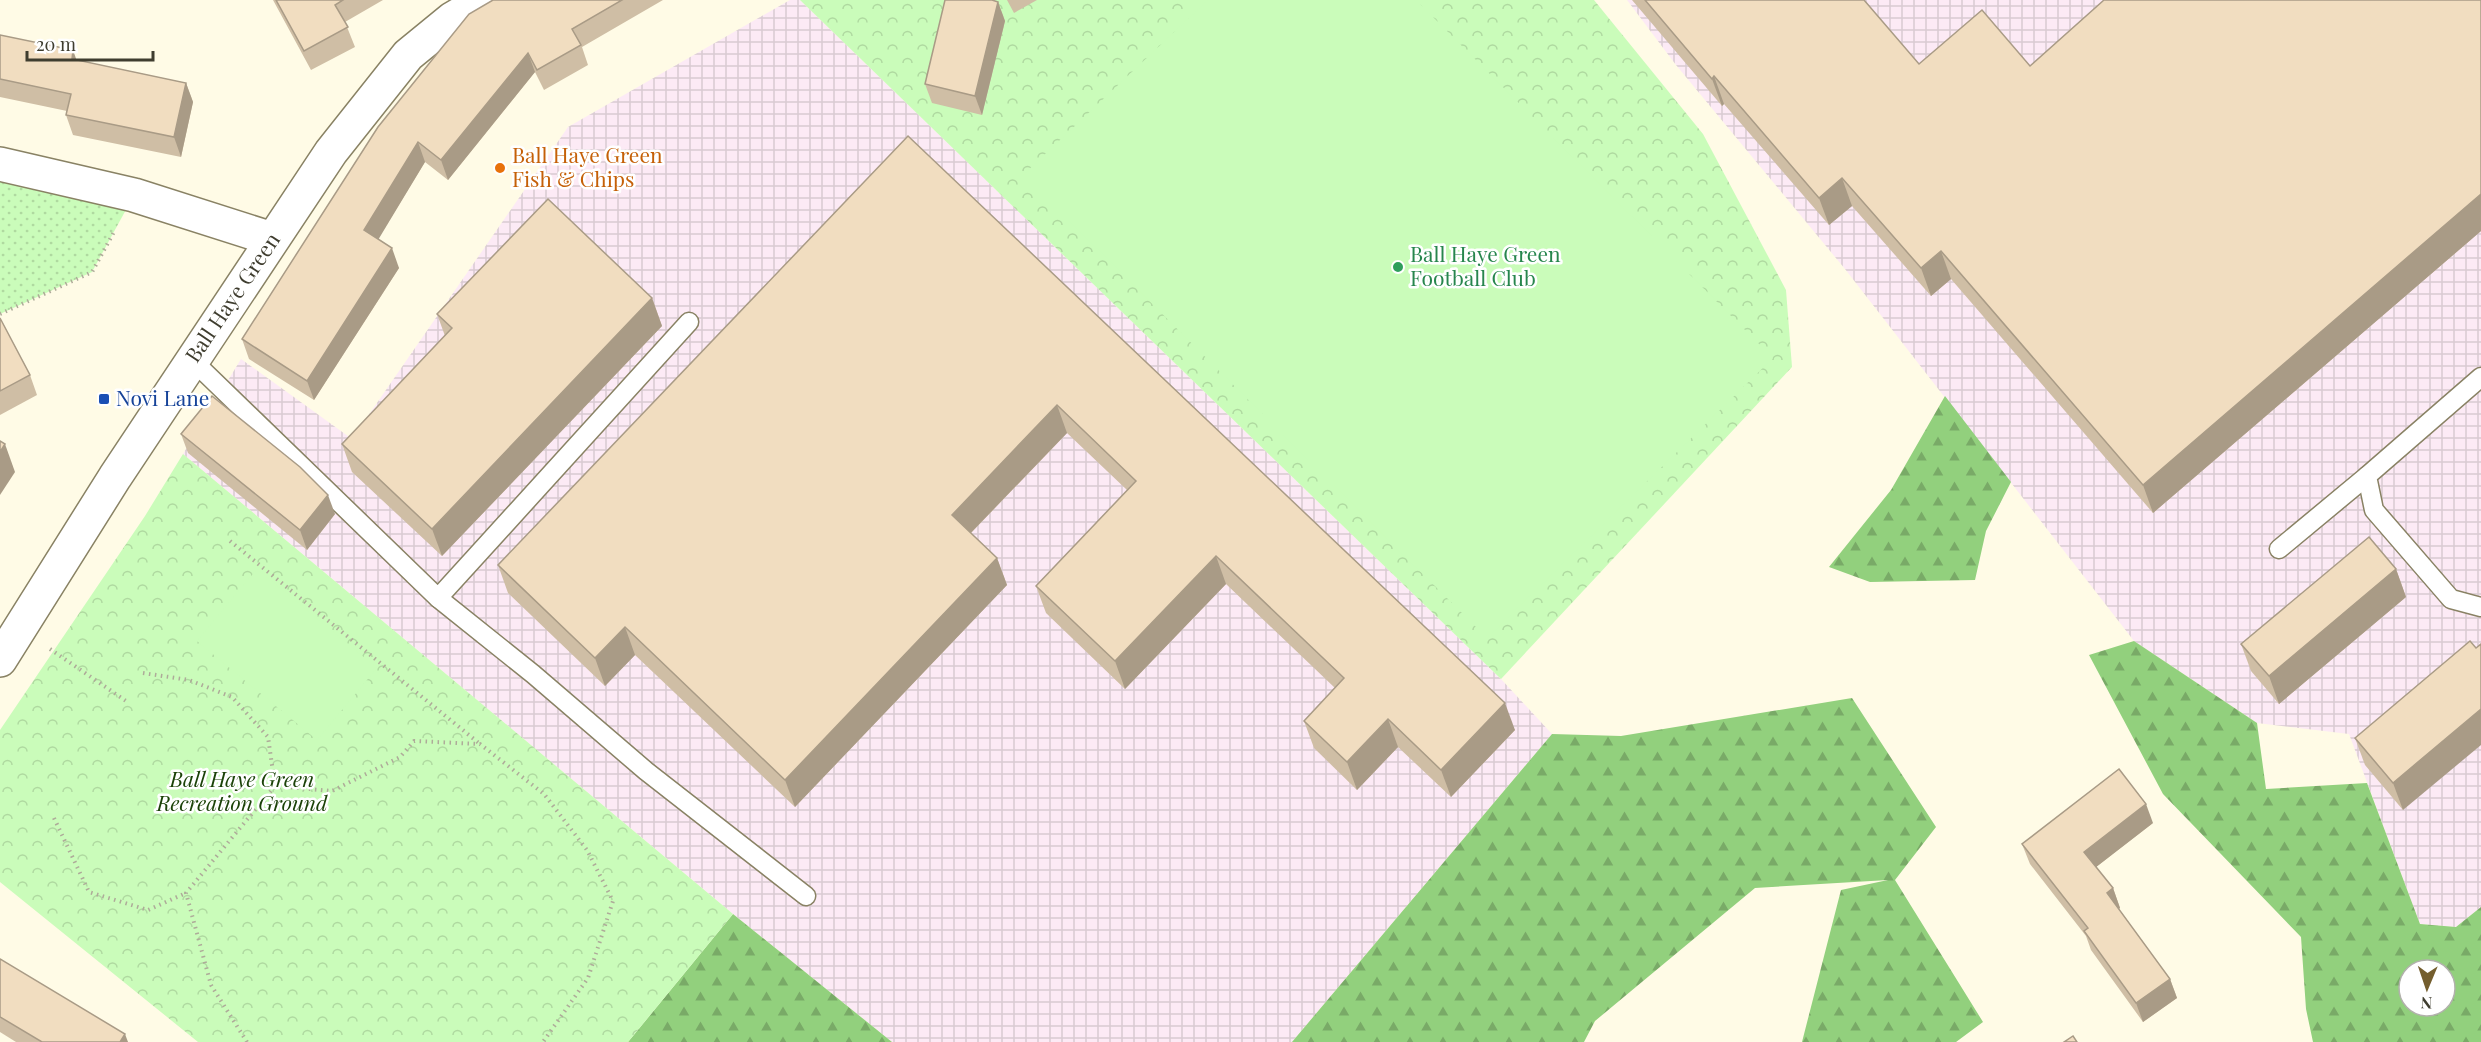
<svg xmlns="http://www.w3.org/2000/svg" width="2481" height="1042" viewBox="0 0 2481 1042" font-family="'Playfair Display',serif">
<style>
.industrial{fill:url(#industrial-grid)}
.grass{fill:url(#grass-dots)}
.forest{fill:url(#forest-firs);fill-rule:evenodd}
.park{fill:url(#park-crowns)}
.pitch{fill:#cafcba}
.lines{fill:none;stroke-linecap:round;stroke-linejoin:round}
.lane-casing{stroke:#898264;stroke-width:21}
.secondary-casing{stroke:#898264;stroke-width:36}
.path{stroke:#aeab99;stroke-width:4;stroke-dasharray:1.5 4.5;stroke-linecap:butt}
.lane{stroke:#fff;stroke-width:18}
.secondary{stroke:#fff;stroke-width:33}
.wall{fill:#cfbea5}
.shaded-wall{fill:#a99b86}
.building{fill:#f1ddc0;stroke:#a99b86;stroke-width:1.5}
.food-dot{fill:#e8710a;stroke:#fff;stroke-width:2}
.leisure-dot{fill:#2e9e5b;stroke:#fff;stroke-width:2}
.transit-dot{fill:#1a4fb4;stroke:#fff;stroke-width:2}
.labels{text-anchor:middle;stroke-width:5;stroke-linejoin:round;paint-order:stroke}
.food-label{font-size:21px;fill:#c56008;stroke:#fff;text-anchor:start}
.leisure-label{font-size:21px;fill:#27864d;stroke:#fff;text-anchor:start}
.street-label{font-size:21px;fill:#3f3d2f;stroke:#fff}
.transit-label{font-size:21px;fill:#164399;stroke:#fff;text-anchor:start}
.park-label{font-size:21px;font-style:italic;fill:#1b4208;stroke:#fff}
</style>
<defs>
<pattern id="industrial-grid" width="8" height="8" patternUnits="userSpaceOnUse" patternTransform="scale(1.5)"><rect width="8" height="8" fill="#fceaf5"/><path d="M0 4h8M4 0v8" fill="none" stroke="#d9cad2"/></pattern>
<pattern id="grass-dots" width="8" height="8" patternUnits="userSpaceOnUse" patternTransform="scale(1.5)"><rect width="8" height="8" fill="#cafcba"/><path d="M2 2h.1M6 6h.1" fill="none" stroke="#afd9a0" stroke-width="1.8" stroke-linecap="round"/></pattern>
<pattern id="forest-firs" width="22" height="20" patternUnits="userSpaceOnUse" patternTransform="scale(1.5)"><rect width="22" height="20" fill="#92d07d"/><path d="M5 1l3.5 6h-7zM16 11l3.5 6h-7z" fill="#79aa67"/></pattern>
<pattern id="park-crowns" width="20" height="18" patternUnits="userSpaceOnUse" patternTransform="scale(1.5)"><rect width="20" height="18" fill="#cafcba"/><path d="M2 6a3 3 0 1 1 6 0M12 15a3 3 0 1 1 6 0" fill="none" stroke="#afd9a0"/></pattern>
</defs>
<rect width="100%" height="100%" fill="#fffbe6"/>
<g class="industrial">
<path d="M790 0H800L1501 679 1552 734 1292 1042H892L733 914 183 454 241 359 352 439 568 127Z"/>
<path d="M1627 0H2481V907L2456 927 2420 924 2349 734 2257 723 2134 641 1845 269 1676 65Z"/>
</g>
<path class="grass" d="M0 164 134 195 92 272 0 314Z"/>
<g class="forest">
<path d="M1945 396 2011 482 1986 531 1975 580 1870 582 1829 567 1891 490Z"/>
<path d="M2134 641 2257 723 2266 789 2367 783 2420 924 2456 927 2481 907V1042H2313L2306 1009 2301 937 2163 794 2089 655ZM2409 970H2445V1006H2409Z"/>
<path d="M1852 698 1936 827 1895 880 1983 1022 1956 1042H1802L1841 890 1888 880 1755 888 1595 1021 1584 1042H1292L1552 734 1621 736Z"/>
<path d="M733 914 892 1042H628Z"/>
</g>
<g class="park">
<path d="M800 0H1594L1703 134 1786 290 1792 367 1501 679Z"/>
<path d="M183 454 733 914 628 1042H198L0 882V730L145 516Z"/>
</g>
<g class="pitch">
<path d="M1208 0H1416L1773 358 1487 638 1023 175Z"/>
<path d="M257 569 377 668 317 740 197 641Z"/>
</g>
<g class="lines">
<g class="lane-casing">
<g id="lane">
<path d="M192 360 438 598 689 322"/>
<path d="M2481 377 2367 476 2374 510 2451 599 2481 607"/>
<path d="M2279 549 2367 476"/>
<path d="M438 598 533 674 646 771 806 896"/>
</g>
</g>
<g class="secondary-casing">
<g id="secondary">
<path d="M0 164 134 195 272 239"/>
<path d="M0 660 115 477 331 152 408 55 452 19 484 0"/>
</g>
</g>
<g class="path">
<path d="M0 314 92 272 115 230"/>
<path d="M230 541 480 744"/>
<path d="M50 649 126 701"/>
<path d="M143 673 189 680 232 697 268 737 275 786"/>
<path d="M54 818 89 892 148 910 186 893"/>
<path d="M247 1042 211 985 186 893 275 786 332 791 400 757 414 741 480 744 544 794 587 850 613 901 588 978 543 1042"/>
</g>
<use href="#lane" class="lane"/>
<use href="#secondary" class="secondary"/>
</g>
<g class="wall">
<path d="M273 0H383L345 22 355 47 311 70Z"/>
<path d="M493 0H663L582 47 588 65 544 90 535 72 448 180 425 162 378 239 399 268 314 400 249 359 242 339Z"/>
<path d="M1007 0H1037L1014 13Z"/>
<path d="M1632 0H1864L1919 64 2030 66 2481 0V231L2153 513 1951 279 1931 296 1852 206 1829 225 1724 104 1722 106Z"/>
<path d="M998 2 1005 21 982 115 932 103 925 84Z"/>
<path d="M0 35 77 60 186 83 193 102 181 157 73 135 66 115 67 111 0 97Z"/>
<path d="M908 136 1515 730 1451 797 1398 747 1357 790 1314 748 1304 721 1335 688 1226 584 1125 689 1046 613 1036 586 1127 490 1067 433 971 533 997 558 1007 585 795 807 635 655 605 686 508 593 498 565Z"/>
<path d="M652 298 662 326 442 556 352 472 342 444 445 336 437 314Z"/>
<path d="M0 318 30 375 37 395 0 415Z"/>
<path d="M181 434 335 514 307 550 188 453Z"/>
<path d="M2396 569 2406 597 2279 704 2251 671 2241 644Z"/>
<path d="M2470 641 2403 810 2365 765 2355 738Z"/>
<path d="M2153 823 2096 867 2113 888 2120 908 2119 909 2170 979 2177 998 2143 1022 2091 950 2086 936 2030 864 2022 844Z"/>
<path d="M0 959 128 1042H16L0 1032Z"/>
</g>
<g class="shaded-wall">
<path d="M998 2 1005 21 982 115 975 96Z"/>
<path d="M73 50 80 70 72 59Z"/>
<path d="M528 53 535 72 448 180 441 160Z"/>
<path d="M1714 76 1724 104 1722 106 1712 79Z"/>
<path d="M186 83 193 102 181 157 174 137Z"/>
<path d="M418 142 425 162 372 250 364 230Z"/>
<path d="M1842 178 1852 206 1829 225 1819 198Z"/>
<path d="M2481 194V231L2153 513 2143 485Z"/>
<path d="M392 248 399 268 314 400 307 381Z"/>
<path d="M1941 251 1951 279 1931 296 1921 268Z"/>
<path d="M652 298 662 326 442 556 432 529Z"/>
<path d="M1057 405 1067 433 962 542 952 515Z"/>
<path d="M5 444 15 472 0 495V452Z"/>
<path d="M328 495 335 514 307 550 300 530Z"/>
<path d="M1216 556 1226 584 1125 689 1115 661Z"/>
<path d="M997 558 1007 585 795 807 785 780Z"/>
<path d="M2396 569 2406 597 2279 704 2269 676Z"/>
<path d="M625 627 635 655 605 686 595 658Z"/>
<path d="M1505 703 1515 730 1451 797 1441 770Z"/>
<path d="M2481 709V745L2403 810 2393 783Z"/>
<path d="M1388 719 1398 747 1357 790 1347 762Z"/>
<path d="M2146 804 2153 823 2091 871 2084 852Z"/>
<path d="M2113 888 2120 908 2114 912 2107 893Z"/>
<path d="M2170 979 2177 998 2143 1022 2136 1003Z"/>
<path d="M125 1034 128 1042H120Z"/>
</g>
<g class="building">
<path d="M276 0H343L335 5 348 27 304 51Z"/>
<path d="M493 0H622L572 29 581 45 537 70 528 53 441 160 418 142 364 230 392 248 307 381 242 339 378 127 469 14Z"/>
<path d="M945 0H992L998 2 975 96 925 84Z"/>
<path d="M1645 0H1864L1919 64 1982 10 2030 66 2104 0H2481V194L2143 485 1941 251 1921 268 1842 178 1819 198 1714 76 1712 79Z"/>
<path d="M0 35 73 50 72 59 186 83 174 137 66 115 71 94 0 79Z"/>
<path d="M908 136 1505 703 1441 770 1388 719 1347 762 1304 721 1344 678 1216 556 1115 661 1036 586 1136 481 1057 405 952 515 997 558 785 780 625 627 595 658 498 565Z"/>
<path d="M548 199 652 298 432 529 342 444 452 328 437 314Z"/>
<path d="M0 318 30 375 0 391Z"/>
<path d="M212 396 300 467 328 495 300 530 181 434Z"/>
<path d="M0 441 5 444 0 452Z"/>
<path d="M2369 537 2396 569 2269 676 2241 644Z"/>
<path d="M2470 641 2476 648 2481 644V709L2393 783 2355 738Z"/>
<path d="M2119 769 2146 804 2084 852 2113 888 2107 893 2170 979 2136 1003 2084 931 2088 928 2022 844Z"/>
<path d="M0 959 125 1034 120 1042H121H42L0 1017Z"/>
<path d="M2073 1036 2077 1042H2064Z"/>
</g>
<circle class="food-dot" cx="500" cy="168" r="6"/>
<circle class="leisure-dot" cx="1398" cy="267" r="6"/>
<rect class="transit-dot" x="98" y="393" width="12" height="12" rx="3"/>
<g class="labels">
<g class="food-label">
<text x="512" y="163">Ball Haye Green<tspan x="512" dy="24">Fish &amp; Chips</tspan></text>
</g>
<g class="leisure-label">
<text x="1410" y="262">Ball Haye Green<tspan x="1410" dy="24">Football Club</tspan></text>
</g>
<g class="street-label">
<text transform="translate(233 298) rotate(-56)" y="7">Ball Haye Green</text>
</g>
<g class="transit-label">
<text x="116" y="406">Novi Lane</text>
</g>
<g class="park-label">
<text x="242" y="787">Ball Haye Green<tspan x="242" dy="24">Recreation Ground</tspan></text>
</g>
</g>
<g transform="translate(2427 988) rotate(182)"><circle r="28" fill="#ffffff" stroke="#b2b1ac" stroke-width="1.5"/>
<path d="M0-4.5L10 22L0 15L-10 22Z" fill="#745e2e"/>
<text y="-9" font-size="16" font-weight="bold" text-anchor="middle" fill="#3f3d2f">N</text>
</g>
<path d="M27 51v9h126v-9" fill="none" stroke="#3f3d2f" stroke-width="3"/>
<text x="36" y="51" font-size="18" fill="#3f3d2f" stroke="#ffffff" stroke-width="4.5" paint-order="stroke">20 m</text>
</svg>
